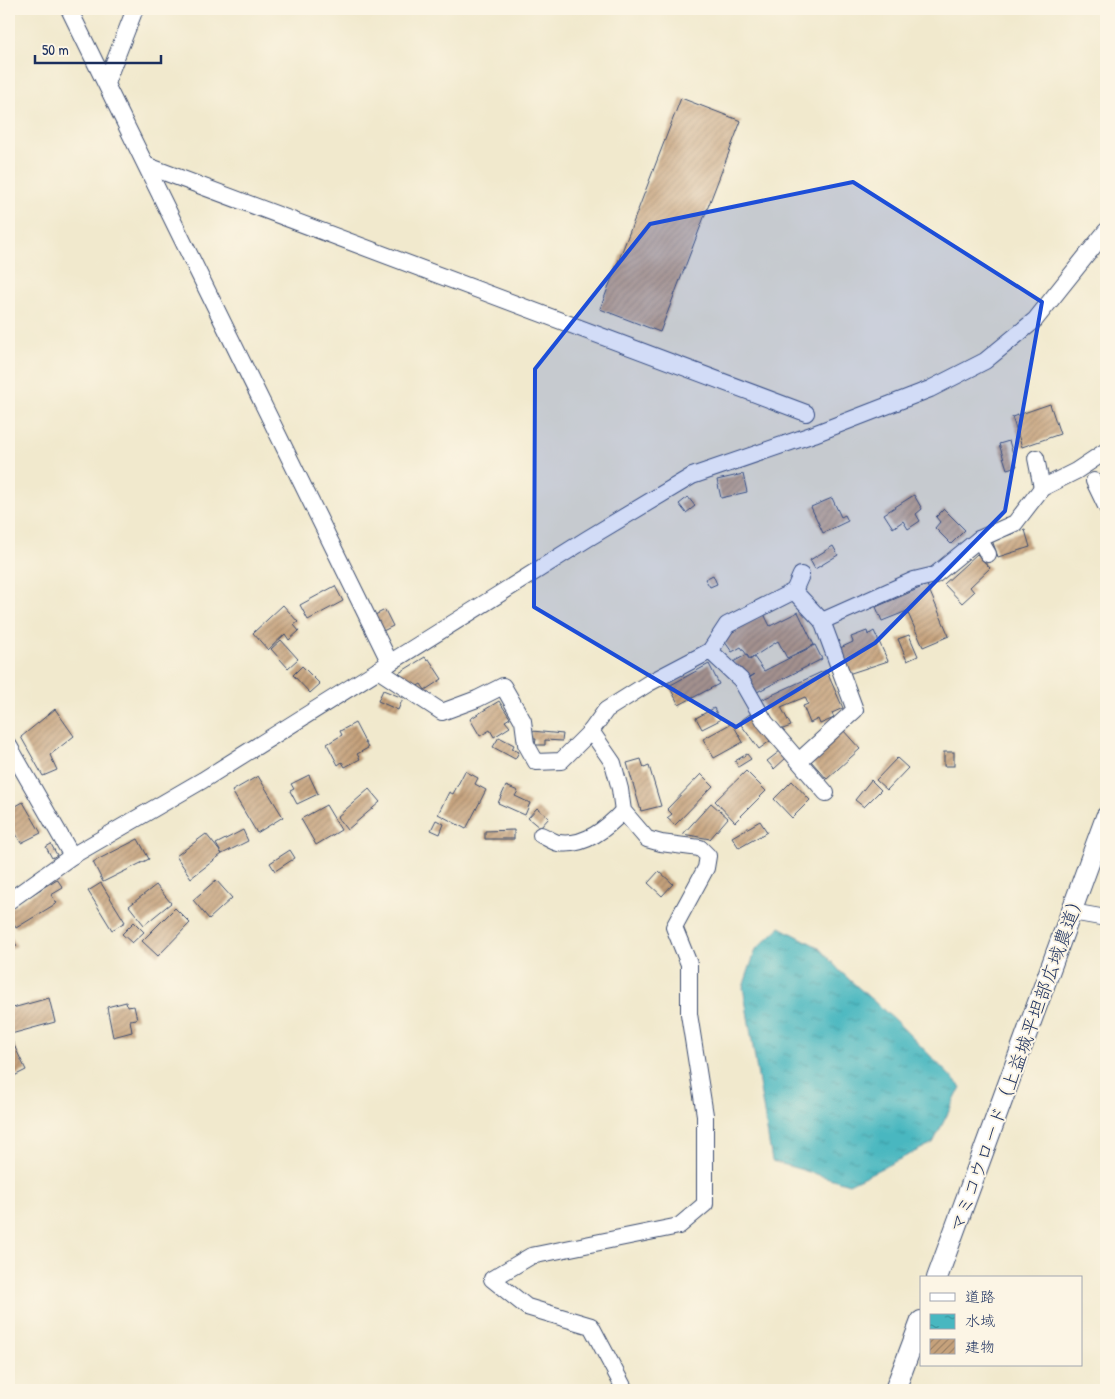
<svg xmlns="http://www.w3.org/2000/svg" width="1115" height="1399" viewBox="0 0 1115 1399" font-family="'Patrick Hand','Klee One',sans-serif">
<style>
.water{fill:url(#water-ripples);stroke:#32738f}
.building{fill:url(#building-hatch)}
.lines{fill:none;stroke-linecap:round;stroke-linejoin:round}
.minor-casing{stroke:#3b4b6f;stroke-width:18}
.tertiary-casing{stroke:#3b4b6f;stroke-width:22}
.minor{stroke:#fff;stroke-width:16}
.tertiary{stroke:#fff;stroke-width:20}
.marked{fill:#1d4ed8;fill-opacity:0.2;stroke:#1d4ed8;stroke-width:4;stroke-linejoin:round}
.labels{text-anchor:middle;stroke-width:4;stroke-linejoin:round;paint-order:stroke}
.street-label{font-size:19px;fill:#1b2f5e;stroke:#fcf5e5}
</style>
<defs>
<pattern id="water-ripples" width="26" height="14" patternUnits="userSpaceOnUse" patternTransform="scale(1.25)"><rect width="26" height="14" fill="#48b7c0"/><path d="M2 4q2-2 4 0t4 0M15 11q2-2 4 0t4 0" fill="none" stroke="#3b959f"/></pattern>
<pattern id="building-hatch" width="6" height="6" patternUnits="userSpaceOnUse" patternTransform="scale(1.25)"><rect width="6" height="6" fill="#c5a17b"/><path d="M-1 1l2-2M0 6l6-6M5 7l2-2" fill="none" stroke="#9f8468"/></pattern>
</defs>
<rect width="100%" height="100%" fill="#fcf5e5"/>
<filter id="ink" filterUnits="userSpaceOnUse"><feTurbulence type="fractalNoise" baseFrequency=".02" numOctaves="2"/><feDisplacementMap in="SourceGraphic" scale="10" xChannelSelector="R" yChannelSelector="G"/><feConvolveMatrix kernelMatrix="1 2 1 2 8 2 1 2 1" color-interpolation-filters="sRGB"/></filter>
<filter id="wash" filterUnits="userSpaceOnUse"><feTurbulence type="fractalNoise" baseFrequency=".0096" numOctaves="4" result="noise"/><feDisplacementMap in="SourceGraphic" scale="20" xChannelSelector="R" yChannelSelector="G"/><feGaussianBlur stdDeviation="1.12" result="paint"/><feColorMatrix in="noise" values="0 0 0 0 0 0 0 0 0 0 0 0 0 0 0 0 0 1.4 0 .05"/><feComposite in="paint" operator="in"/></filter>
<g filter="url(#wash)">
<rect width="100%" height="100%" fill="#f1e9cd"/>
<path class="water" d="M780 927 818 947 841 972 897 1022 961 1087 933 1143 849 1184 772 1161 743 987 756 949Z"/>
<g id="blocks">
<g class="building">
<path d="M681 98 741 121 660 332 600 309Z"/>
<path d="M1050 404 1060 434 1022 447 1012 417Z"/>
<path d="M1009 441 1017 466 1007 469 999 444Z"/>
<path d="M743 474 747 492 721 498 717 480Z"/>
<path d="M914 495 922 509 916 514 920 521 908 529 903 521 893 528 884 514Z"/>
<path d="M688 497 695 506 686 513 679 504Z"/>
<path d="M832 498 841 517 845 515 848 521 823 533 811 507Z"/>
<path d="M944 509 965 530 951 544 935 528 940 522 936 517Z"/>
<path d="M1025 530 1030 547 998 557 992 540Z"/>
<path d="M833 546 838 555 815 569 810 560Z"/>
<path d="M977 554 990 568 970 587 974 592 962 603 944 584Z"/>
<path d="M713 575 717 584 710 587 705 579Z"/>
<path d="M927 585 949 636 923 647 907 611 882 621 876 607Z"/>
<path d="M335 586 343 601 308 620 300 605Z"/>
<path d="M283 605 298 622 294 625 299 631 289 640 285 634 268 650 253 633Z"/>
<path d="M385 610 393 626 383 631 375 615Z"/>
<path d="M798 612 814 645 787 658 778 641 750 659 741 647 732 652 722 638 764 614 770 626Z"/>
<path d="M867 631 868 635 874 631 888 661 848 674 838 649 853 642 851 637Z"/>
<path d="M909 635 918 656 907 661 898 639Z"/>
<path d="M281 640 298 659 288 668 271 649Z"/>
<path d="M815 645 822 659 755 693 748 679 755 674 746 679 733 662 746 655 750 660 754 657 764 671Z"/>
<path d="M425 657 427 660 429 659 442 679 425 690 421 684 409 691 399 673Z"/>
<path d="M709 664 719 684 679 705 669 686Z"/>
<path d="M302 666 320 684 310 693 293 675Z"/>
<path d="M826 670 843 708 832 713 834 718 820 724 818 719 810 723 803 706 808 704 805 697 781 707 791 726 780 730 768 714 761 700Z"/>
<path d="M383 690 403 698 398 710 378 701Z"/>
<path d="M499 701 510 718 505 721 510 727 494 737 490 730 480 736 470 719Z"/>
<path d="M714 708 720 720 702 729 696 718Z"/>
<path d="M55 709 74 736 50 755 57 770 43 776 21 737Z"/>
<path d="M750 714 770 741 759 749 739 722Z"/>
<path d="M355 723 368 748 357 754 360 759 345 767 342 762 338 765 327 744 342 735 340 731Z"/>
<path d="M732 723 743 742 714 758 703 739Z"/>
<path d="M843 730 860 749 827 779 810 760Z"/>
<path d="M532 731 563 734 562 741 545 740V745H535L536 739H531Z"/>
<path d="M499 737 514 745 512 749 519 752 515 759 493 747Z"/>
<path d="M780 751 786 758 774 769 767 761Z"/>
<rect x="944" y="752" width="10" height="14"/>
<path d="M747 754 751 759 738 767 735 761Z"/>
<path d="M897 758 908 768 887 790 876 780Z"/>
<path d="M641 759 644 768 649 766 661 806 641 811 627 763Z"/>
<path d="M465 771 478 778 475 784 486 790 466 829 438 814 449 792 453 794Z"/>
<path d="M746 771 766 791 735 822 715 801Z"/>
<path d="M701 774 713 786 675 825 667 818 672 814 667 809Z"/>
<path d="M309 775 318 794 297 804 290 791 294 789 291 784Z"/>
<path d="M258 776 283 817 257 833 232 791Z"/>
<path d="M871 780 881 790 864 807 855 800Z"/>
<path d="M792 781 810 800 792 818 774 799Z"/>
<path d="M506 786 518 791 515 796 530 803 525 815 498 803Z"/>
<path d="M369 789 380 802 347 830 337 817Z"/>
<path d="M23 802 41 833 21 843 9 822V810Z"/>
<path d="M711 803 728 818 710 839 683 834Z"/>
<path d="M326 805 341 830 316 845 301 819Z"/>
<path d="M537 808 549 818 540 828 528 818Z"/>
<path d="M436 820 444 824 440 834 431 830Z"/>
<path d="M760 821 767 832 739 848 732 837Z"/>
<path d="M243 830 248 841 222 854 191 878 176 856 206 834 222 854 216 844Z"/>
<path d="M514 830V839H485V831Z"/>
<path d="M138 839 149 859 103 882 93 862Z"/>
<path d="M51 844 57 855 52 858 46 847Z"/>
<path d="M290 850 295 858 275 871 270 863Z"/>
<path d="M659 871 673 884 662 896 648 883Z"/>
<path d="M57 879 63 888 51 895 57 903 16 928 9 916V909Z"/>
<path d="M216 880 232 898 209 919 193 900Z"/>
<path d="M101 883 125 922 112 930 88 891Z"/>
<path d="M156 885 171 903 144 925 129 906Z"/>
<path d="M175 908 190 923 158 956 142 941Z"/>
<path d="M134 922 144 932 132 943 122 934Z"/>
<path d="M9 933 17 946 9 950Z"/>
<path d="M49 998 55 1022 11 1034 9 1009Z"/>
<path d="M126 1002 127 1007 134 1006 137 1019 130 1020 132 1032 113 1037 107 1007Z"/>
<path d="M9 1035 26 1070 10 1078 9 1075Z"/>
</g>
</g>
</g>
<g filter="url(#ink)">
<use href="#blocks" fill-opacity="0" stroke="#3b4b6f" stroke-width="1"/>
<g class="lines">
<g class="minor-casing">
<g id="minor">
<path d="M69 9 390 663"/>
<path d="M106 83 135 9"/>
<path d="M148 166 806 413"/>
<path d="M1036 458 1042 488"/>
<path d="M1094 481 1106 506"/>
<path d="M988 554 979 539 1015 523 1042 488 1076 471 1106 451"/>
<path d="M794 591 822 621 855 710 799 761"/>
<path d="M822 621 914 580 935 575 979 539"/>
<path d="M710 651 741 680 765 722 826 793"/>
<path d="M378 670 442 712 477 699 503 686 523 721 526 744 536 762 561 761 591 731 613 763 620 789 623 811 647 839 661 843 700 848 708 856 706 868 674 927 689 964V1014L705 1115V1204L679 1226 531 1256 492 1279 527 1307 591 1326 625 1390"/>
<path d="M591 731 606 710 649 683 710 651 727 625 794 591 801 575"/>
<path d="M9 746 72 856"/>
<path d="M541 835C546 837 553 842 558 843 585 847 607 828 623 811"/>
<path d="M9 901 72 856 203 780 587 539 692 476 814 434 930 389 985 361 1035 320 1106 231"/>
<path d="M1072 912 1106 918"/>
</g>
</g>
<g class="tertiary-casing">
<g id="tertiary">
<path d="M937 1278 1106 817"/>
<path d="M895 1390 921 1321"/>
</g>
</g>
<use href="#minor" class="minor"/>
<use href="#tertiary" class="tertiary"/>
</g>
</g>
<path class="marked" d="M853 182 1042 302 1005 511 875 643 736 727 534 607 535 369 650 224Z"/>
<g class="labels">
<g class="street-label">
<text transform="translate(1017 1062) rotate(-70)" y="7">マミコウロード（上益城平坦部広域農道）</text>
</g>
</g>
<rect width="1115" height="1399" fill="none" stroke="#fcf5e5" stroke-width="30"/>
<rect x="920" y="1276" width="162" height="90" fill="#fcf5e5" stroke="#a2a6af"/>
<rect x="930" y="1293" width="25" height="8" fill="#ffffff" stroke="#a2a6af"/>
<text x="965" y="1302" font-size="15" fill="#1b2f5e">道路</text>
<rect x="930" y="1314" width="25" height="15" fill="url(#water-ripples)" stroke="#a2a6af"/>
<text x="965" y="1326" font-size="15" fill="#1b2f5e">水域</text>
<rect x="930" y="1339" width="25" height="15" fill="url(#building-hatch)" stroke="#a2a6af"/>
<text x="965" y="1352" font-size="15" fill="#1b2f5e">建物</text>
<path d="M35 55v8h126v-8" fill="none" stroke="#1b2f5e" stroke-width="2.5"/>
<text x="42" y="55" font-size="15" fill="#1b2f5e" stroke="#fcf5e5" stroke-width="4" paint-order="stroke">50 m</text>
</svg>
